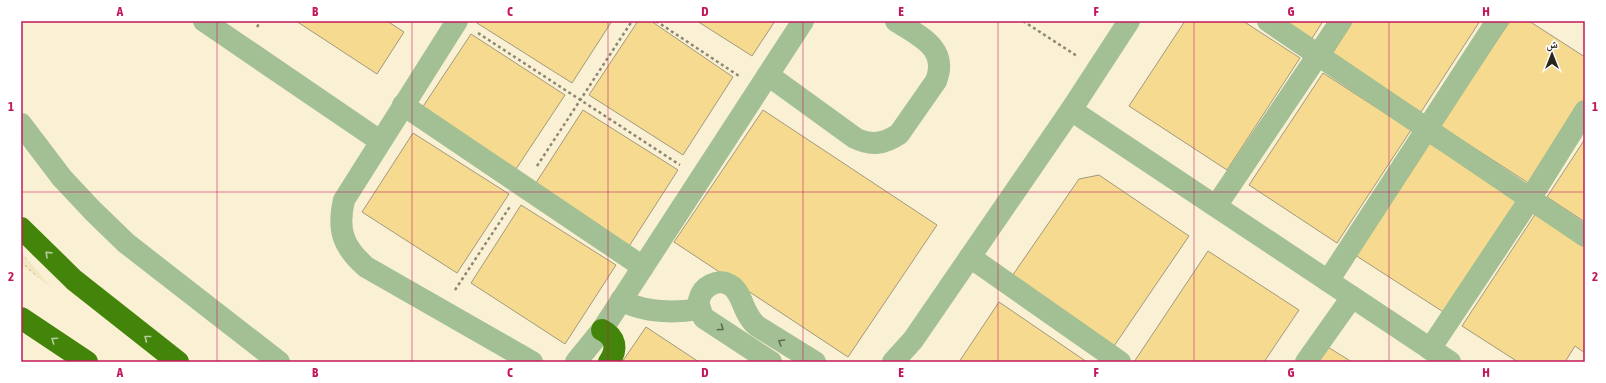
<svg xmlns="http://www.w3.org/2000/svg" width="1606" height="383" viewBox="0 0 1606 383" font-family="'Asap Condensed','Noto Naskh Arabic',sans-serif">
<style>
.sand{fill:url(#sand-dots)}
.building{fill:#f5da8f;stroke:#a2997e}
.lines{fill:none;stroke-linecap:round;stroke-linejoin:round}
.path{stroke:#8e8773;stroke-width:2.5;stroke-dasharray:3 3;stroke-linecap:butt}
.minor{stroke:#a2c093;stroke-width:22}
.highway{stroke:#43850a;stroke-width:22}
.oneway{stroke:#b4ce9d}
.oneway2{stroke:#606b51}
.grid{fill:none;stroke:#c2185b;stroke-width:1;stroke-opacity:0.55}
.neatline{fill:none;stroke:#c2185b;stroke-width:1.5}
.grid-label{font-size:13px;text-anchor:middle;font-weight:bold;fill:#c2185b}
</style>
<defs>
<pattern id="sand-dots" width="8" height="8" patternUnits="userSpaceOnUse"><rect width="8" height="8" fill="#f1e7c1"/><path d="M2 2h.1M6 6h.1" fill="none" stroke="#cfc6a5" stroke-width="1.8" stroke-linecap="round"/></pattern>
</defs>
<rect width="100%" height="100%" fill="#faf0d3"/>
<path class="sand" d="M21 252 51 287 21 265Z"/>
<g class="building">
<path d="M296 21H387L404 32 377 74Z"/>
<path d="M479 21H612L572 83 477 23Z"/>
<path d="M638 21H651L733 77 683 155 589 95Z"/>
<path d="M697 21H775L752 56Z"/>
<path d="M1185 21H1243L1300 58 1227 170 1129 106Z"/>
<path d="M1283 21H1323L1311 40Z"/>
<path d="M1353 21H1480L1421 112 1332 54Z"/>
<path d="M1510 21H1529L1585 57V108L1533 186 1440 126Z"/>
<path d="M471 34 565 95 516 169 422 108Z"/>
<path d="M1323 73 1411 130 1337 243 1249 185Z"/>
<path d="M583 110 678 170 626 251 532 189Z"/>
<path d="M763 110 937 225 848 357 674 242Z"/>
<path d="M413 133 509 194 457 273 362 212Z"/>
<path d="M1585 139V222L1547 197Z"/>
<path d="M1429 143 1522 203 1448 315 1355 255Z"/>
<path d="M1099 175 1189 236 1112 349 1010 279 1079 179Z"/>
<path d="M521 205 616 265 565 344 471 283Z"/>
<path d="M1536 213 1585 245V353L1575 346 1565 362H1518L1462 326Z"/>
<path d="M1208 251 1299 310 1264 362H1134Z"/>
<path d="M999 302 1087 362H959Z"/>
<path d="M646 327 699 362H622Z"/>
<path d="M1323 344 1352 362H1311Z"/>
</g>
<g class="lines">
<g class="path">
<path d="M656 21 739 76"/>
<path d="M1023 21 1077 56"/>
<path d="M257 27 261 21"/>
<path d="M478 33 680 165"/>
<path d="M537 166 632 21"/>
<path d="M455 290 511 205"/>
</g>
<g class="minor">
<path d="M204 21 380 141"/>
<path d="M457 21 344 200C337 230 343 247 366 267L532 362"/>
<path d="M1268 21 1585 236"/>
<path d="M768 75 855 138C871 146 884 144 899 134L936 81C949 48 919 36 896 21"/>
<path d="M403 105 643 267"/>
<path d="M1071 110 1450 362"/>
<path d="M21 124 62 178 93 211 126 243 279 362"/>
<path d="M1216 206 1341 21"/>
<path d="M970 257 1120 362"/>
<path d="M1328 281 1497 21"/>
<path d="M621 300C644 313 674 313 700 309"/>
<path d="M1430 349 1530 199 1585 111"/>
<path d="M576 362 602 330 803 21"/>
<path d="M771 362 704 318C701 312 698 307 699 300 702 286 718 278 730 285 739 290 742 303 746 311 749 317 752 322 757 326L815 362"/>
<path d="M893 362 913 340 1071 110 1129 21"/>
<path d="M1306 362 1352 297"/>
</g>
<g class="highway">
<path d="M21 228 74 280 178 362"/>
<path d="M21 318 87 362"/>
<path d="M602 330C616 337 618 349 609 362"/>
</g>
</g>
<defs><path id="oneway-chevron" d="M-2-3.5L2.5 0L-2 3.5" fill="none" stroke-width="1.6" stroke-linecap="round" stroke-linejoin="round"/></defs>
<g class="oneway">
<use href="#oneway-chevron" transform="translate(48 254) rotate(-136)"/>
<use href="#oneway-chevron" transform="translate(147 338) rotate(-142)"/>
<use href="#oneway-chevron" transform="translate(54 340) rotate(-146)"/>
</g>
<g class="oneway2">
<use href="#oneway-chevron" transform="translate(721 328) rotate(34)"/>
<use href="#oneway-chevron" transform="translate(781 342) rotate(-149)"/>
</g>
<path class="grid" d="M217 21V362M412 21V362M608 21V362M803 21V362M998 21V362M1194 21V362M1389 21V362M21 192H1585"/>
<rect width="1606" height="383" fill="none" stroke="#ffffff" stroke-width="44"/>
<g transform="translate(1552 54)" stroke="#ffffff" stroke-width="3" paint-order="stroke">
<path d="M0-3L7 15L0 10L-7 15Z" fill="#2a261b"/>
<text y="-6" font-size="11" font-weight="bold" text-anchor="middle" fill="#2a261b">ش</text>
</g>
<rect x="22" y="22" width="1562" height="339" class="neatline"/>
<g class="grid-label">
<text x="120" y="16">A</text>
<text x="315" y="16">B</text>
<text x="510" y="16">C</text>
<text x="705" y="16">D</text>
<text x="901" y="16">E</text>
<text x="1096" y="16">F</text>
<text x="1291" y="16">G</text>
<text x="1486" y="16">H</text>
<text x="11" y="111">1</text>
<text x="1595" y="111">1</text>
<text x="11" y="281">2</text>
<text x="1595" y="281">2</text>
<text x="120" y="377">A</text>
<text x="315" y="377">B</text>
<text x="510" y="377">C</text>
<text x="705" y="377">D</text>
<text x="901" y="377">E</text>
<text x="1096" y="377">F</text>
<text x="1291" y="377">G</text>
<text x="1486" y="377">H</text>
</g>
</svg>
